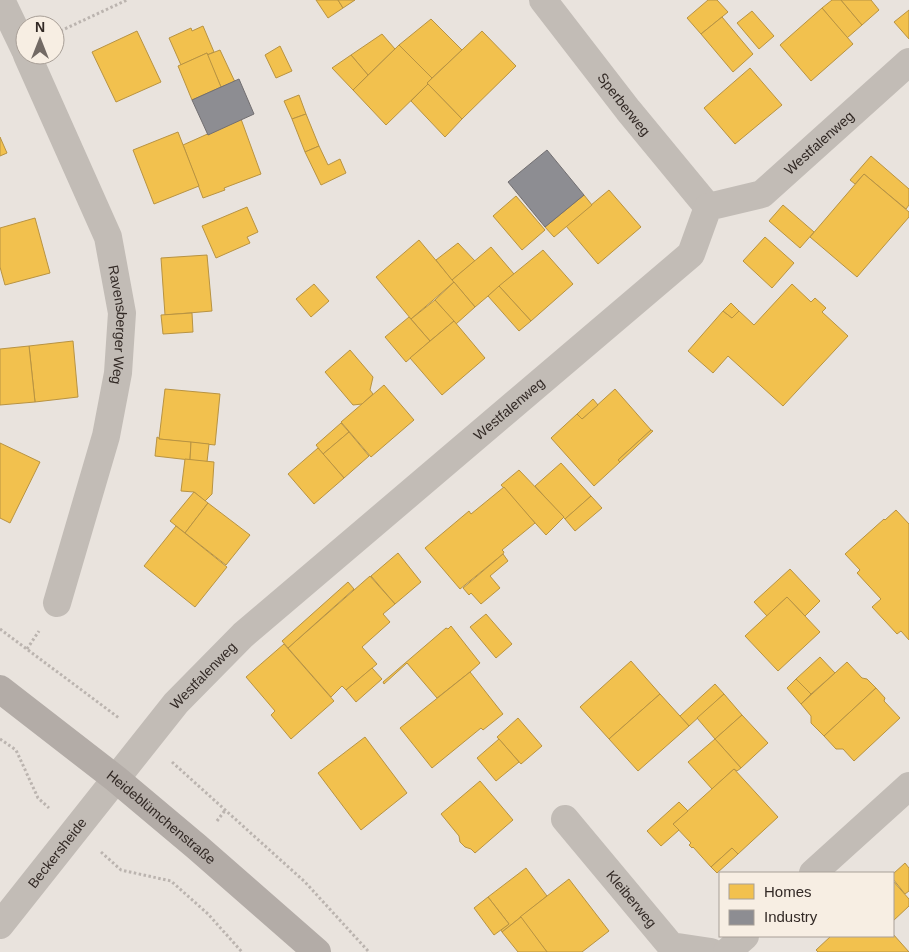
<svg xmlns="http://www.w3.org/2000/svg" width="909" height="952" viewBox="0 0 909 952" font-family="Arial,sans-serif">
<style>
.homes{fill:#f2c14e;stroke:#b89342}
.industry{fill:#8d8d92;stroke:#726f71}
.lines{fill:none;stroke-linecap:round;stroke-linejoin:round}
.path{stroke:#bbb4af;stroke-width:3;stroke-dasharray:2.5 2.5;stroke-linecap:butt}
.street{stroke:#c2bcb6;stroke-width:28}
.secondary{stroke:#b3aca7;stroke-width:28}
.labels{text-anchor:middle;stroke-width:5;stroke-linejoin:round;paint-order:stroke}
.street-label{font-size:14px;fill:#322925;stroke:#f7eee3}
</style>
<rect width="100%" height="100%" fill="#e9e3dd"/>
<g class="homes">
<path d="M316 0H338L343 8 328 18Z"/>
<path d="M338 0H355L343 8Z"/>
<path d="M708 0H717L728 12 701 34 687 18Z"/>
<path d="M832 0H841L862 25 847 38 822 8Z"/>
<path d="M841 0H871L879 10 862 25Z"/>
<path d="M822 8 853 44 811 81 780 45Z"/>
<path d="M909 10V39L894 22Z"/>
<path d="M752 11 774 36 759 49 737 23Z"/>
<path d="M722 17 753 54 733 72 701 34Z"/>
<path d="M431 19 462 50 432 78 399 45Z"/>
<path d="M203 26 214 52 207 55V53L181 65 169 38 191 28 192 31Z"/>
<path d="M137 31 161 82 116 102 92 52Z"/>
<path d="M482 31 516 66 462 119 427 83Z"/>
<path d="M382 34 395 49 368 75 351 55Z"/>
<path d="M399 45 432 78 427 83 428 84 386 125 353 90Z"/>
<path d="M280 46 292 71 276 78 265 55Z"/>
<path d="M220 50 235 82 221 87 207 55Z"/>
<path d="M207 53 221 87 192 100 178 66Z"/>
<path d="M351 55 368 75 353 90 332 68Z"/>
<path d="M750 68 782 105 735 144 704 108Z"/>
<path d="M428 84 462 119 445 137 411 101Z"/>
<path d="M299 95 306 114 292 119 284 101Z"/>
<path d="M306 114 319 146 305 152 292 119Z"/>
<path d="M241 119 261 174 224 188 225 190 203 198 183 145Z"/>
<path d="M178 132 199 186 154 204 133 150Z"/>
<path d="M0 137 7 153 0 156Z"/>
<path d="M319 146 328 165 340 159 346 173 321 185 305 152Z"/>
<path d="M871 156 909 189V205L906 209 864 174 855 184 850 180Z"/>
<path d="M864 174 909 212V217L857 277 810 237Z"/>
<path d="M609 190 641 227 598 264 566 226Z"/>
<path d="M584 195 592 205 554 237 545 227Z"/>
<path d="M516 196 545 230 522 250 493 216Z"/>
<path d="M783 205 814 232 800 248 769 221Z"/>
<path d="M247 207 258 232 247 237 250 243 216 258 202 226Z"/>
<path d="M35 218 50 273 5 285 0 267V228Z"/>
<path d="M765 237 794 263 772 288 743 261Z"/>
<path d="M419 240 454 282 411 319 376 277Z"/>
<path d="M458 243 475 261 452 280 436 260Z"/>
<path d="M491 247 514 274 475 307 452 280Z"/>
<path d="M543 250 573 284 531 321 499 286Z"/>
<path d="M207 255 212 311 165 315 161 258Z"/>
<path d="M454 282 475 307 456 324 435 300Z"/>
<path d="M314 284 329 301 311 317 296 299Z"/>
<path d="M792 284 811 302 815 298 826 308 822 312 848 336 783 406 728 356 713 373 688 351 723 311 732 318 739 311 754 325Z"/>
<path d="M499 286 531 321 519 331 488 296Z"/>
<path d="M435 300 454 321 430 341 411 319Z"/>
<path d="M731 303 739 311 732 318 723 311Z"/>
<path d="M192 313 193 332 163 334 161 315Z"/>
<path d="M409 317 430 341 406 362 385 337Z"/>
<path d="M454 321 485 358 442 395 410 358Z"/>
<path d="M73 341 78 397 35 402 29 346Z"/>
<path d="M29 346 35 402 0 405V349Z"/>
<path d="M350 350 373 377 370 390 373 394 362 404 353 405 325 372Z"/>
<path d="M384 385 414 420 371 457 341 422Z"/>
<path d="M165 389 220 394 215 445 159 439Z"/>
<path d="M615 389 651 430 618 460 620 462 594 486 551 438 577 414 582 419Z"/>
<path d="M593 399 598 405 582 419 577 414Z"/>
<path d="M341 423 349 432 323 454 316 445Z"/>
<path d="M651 430 653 431 620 462 618 460Z"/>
<path d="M349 432 369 456 344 478 323 454Z"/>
<path d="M157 437 159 438V439L191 442 190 460 155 456Z"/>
<path d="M191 442 209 444 207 462 190 460Z"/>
<path d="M0 443 40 462 10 523 0 518Z"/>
<path d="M318 448 344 478 314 504 288 474Z"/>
<path d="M185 459 214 462 212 494 205 501 194 492 181 491Z"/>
<path d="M561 463 591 496 565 519 535 486Z"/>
<path d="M519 470 564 517 546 535 501 485Z"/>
<path d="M504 487 535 523 502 550 504 552 503 554 460 589 425 548 469 511 471 514Z"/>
<path d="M194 492 208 503 185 533 170 521Z"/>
<path d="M591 496 602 508 575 531 565 519Z"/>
<path d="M208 503 250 535 226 565 185 533Z"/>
<path d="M896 510 909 524V640L901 631 897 634 872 607 881 599 857 573 860 570 845 554 884 519 885 520Z"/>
<path d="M176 526 227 567 195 607 144 566Z"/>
<path d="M398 553 421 582 395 604 371 576Z"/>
<path d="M503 554 508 561 490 576 500 588 481 604 471 593 469 595 463 588Z"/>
<path d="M790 569 820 601 805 616 787 597 767 616 754 602Z"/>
<path d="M370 576 395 604 383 614 390 622 362 647 377 664 346 690 342 686 331 697 288 648Z"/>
<path d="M348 582 354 589 288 648 282 641Z"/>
<path d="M787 597 820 632 778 671 745 636Z"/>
<path d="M486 614 512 644 496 658 470 627Z"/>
<path d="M451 626 480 663 470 672 437 698 407 663 384 684 383 682 446 628 448 629Z"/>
<path d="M284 644 334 701 291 739 271 715 275 711 246 677Z"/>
<path d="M820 657 835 673 811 694 796 679Z"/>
<path d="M631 661 660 694 609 739 580 707Z"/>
<path d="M847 662 862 678 867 679 876 688 824 736 811 723V716L801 704Z"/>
<path d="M372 668 382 679 356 702 346 690Z"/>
<path d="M470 672 503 714 483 730 481 728 432 768 400 728Z"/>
<path d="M796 679 811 694 801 704 787 688Z"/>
<path d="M715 684 724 694 689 726 680 716Z"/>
<path d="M876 688 885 698 884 701 900 718 854 761 843 749H836L824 736Z"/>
<path d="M660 694 689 726 638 771 609 739Z"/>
<path d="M724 694 742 715 715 739 697 718Z"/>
<path d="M742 715 768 743 741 768 715 739Z"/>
<path d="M518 718 542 746 521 764 497 737Z"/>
<path d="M365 737 407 793 361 830 318 773Z"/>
<path d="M499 739 519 762 496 781 477 758Z"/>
<path d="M715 739 741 768 737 771 734 769 712 789 688 762Z"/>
<path d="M734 769 778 817 738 854 732 848 711 867 693 847 692 848 689 845 691 843 673 824Z"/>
<path d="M480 781 513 820 475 853 471 849 465 847 460 842 459 836 441 814Z"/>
<path d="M679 802 688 811 673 824 679 830 661 846 647 831Z"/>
<path d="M732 848 738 854 717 873 711 867Z"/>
<path d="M905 863 909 868V891L905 894 893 879V874Z"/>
<path d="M526 868 547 896 502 932 501 930 509 924 488 897Z"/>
<path d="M569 879 609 931 582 952H547L520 917Z"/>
<path d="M893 881 909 899V906L893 921Z"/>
<path d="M488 897 509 924 494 935 474 908Z"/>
<path d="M521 917 547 952H518L502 932Z"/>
<path d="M893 934 909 952H818L816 950 831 936H893Z"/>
</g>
<g class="industry">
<path d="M239 79 254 114 208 135 192 100Z"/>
<path d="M547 150 584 195 545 227 508 182Z"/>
</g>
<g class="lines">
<g class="path">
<path d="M56 33 127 0"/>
<path d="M0 629 119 718"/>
<path d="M27 649 39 631"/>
<path d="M0 739 16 750 38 798 49 808"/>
<path d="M172 762 305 882 369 952"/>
<path d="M217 821 226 809"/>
<path d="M101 852 121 870 171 881 208 914 242 952"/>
</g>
<g class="street">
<path d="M1 0 25 50"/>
<path id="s1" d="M543 0 628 110 708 207"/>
<path id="s2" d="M27 55 108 237 122 313 118 373 106 436 57 603"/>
<path id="s3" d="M565 819 671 946 711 952"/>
<path d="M813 873 909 786"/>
<path id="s4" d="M0 925 176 703 243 635 691 254 708 207 762 194 909 62"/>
<path d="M727 952 745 936"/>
</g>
<path class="secondary" id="s5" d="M0 689 116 779 197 847 317 952"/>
</g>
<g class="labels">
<g class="street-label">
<text dy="5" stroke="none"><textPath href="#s1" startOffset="132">Sperberweg</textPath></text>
<text dy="5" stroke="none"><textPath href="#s4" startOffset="1149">Westfalenweg</textPath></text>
<text dy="5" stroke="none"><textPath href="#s2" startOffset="288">Ravensberger Weg</textPath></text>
<text dy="5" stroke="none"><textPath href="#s4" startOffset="728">Westfalenweg</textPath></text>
<text dy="5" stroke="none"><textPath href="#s4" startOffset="322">Westfalenweg</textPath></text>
<text dy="5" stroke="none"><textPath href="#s5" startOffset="206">Heideblümchenstraße</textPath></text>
<text dy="5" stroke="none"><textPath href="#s4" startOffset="92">Beckersheide</textPath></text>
<text dy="5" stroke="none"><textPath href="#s3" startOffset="104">Kleiberweg</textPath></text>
</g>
</g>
<rect x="719" y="872" width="175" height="65" fill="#f7eee3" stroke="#a89f97"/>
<rect x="729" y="884" width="25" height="15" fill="#f2c14e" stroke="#a89f97"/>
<text x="764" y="897" font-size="15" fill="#322925">Homes</text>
<rect x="729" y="910" width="25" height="15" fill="#8d8d92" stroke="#a89f97"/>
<text x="764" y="922" font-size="15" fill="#322925">Industry</text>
<g transform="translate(40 40)"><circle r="24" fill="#f7eee3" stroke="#a89f97"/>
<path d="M0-4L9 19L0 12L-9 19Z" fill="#726a65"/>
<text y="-8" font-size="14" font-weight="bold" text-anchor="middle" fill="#322925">N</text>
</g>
</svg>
